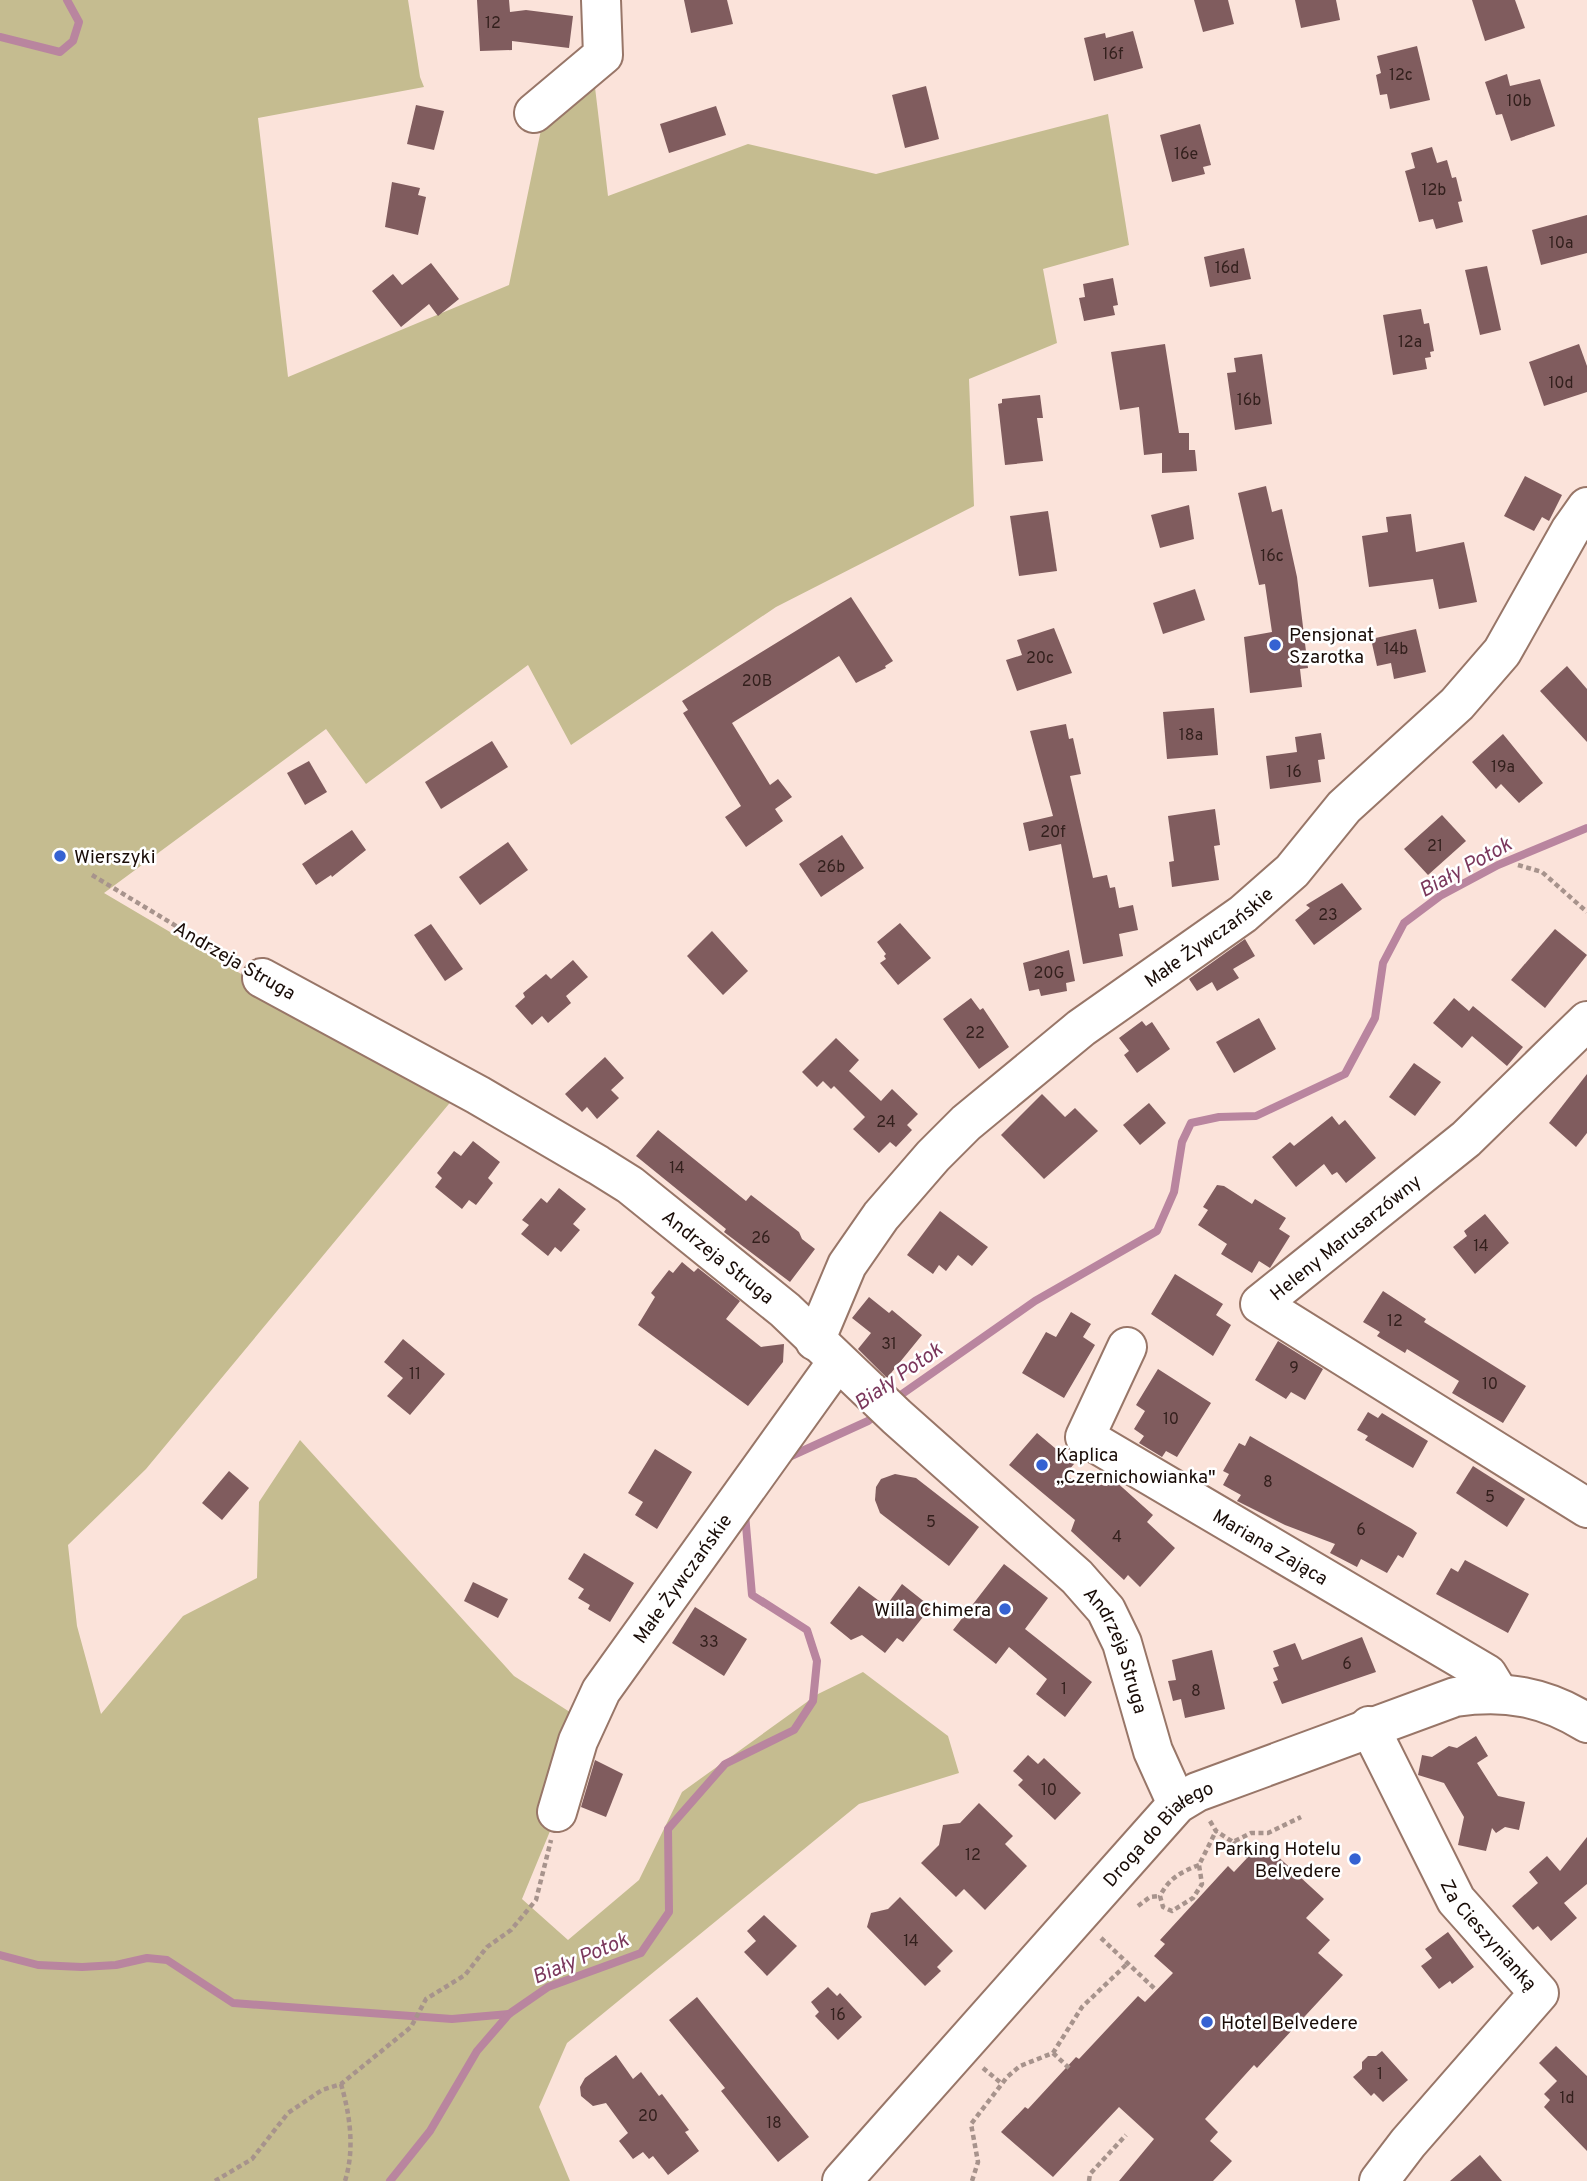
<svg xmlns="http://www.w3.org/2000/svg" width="1587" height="2181" viewBox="0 0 1587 2181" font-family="Overpass,sans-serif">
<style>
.green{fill:#c5bc90}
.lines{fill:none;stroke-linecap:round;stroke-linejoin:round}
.stream{stroke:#b9859f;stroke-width:8}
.building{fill:#805c5e}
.minor-casing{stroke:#987668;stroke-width:42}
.path{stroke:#a7938c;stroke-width:4.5;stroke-dasharray:5 3.5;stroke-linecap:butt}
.minor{stroke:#fff;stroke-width:38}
.poi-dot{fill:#3562d2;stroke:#fff;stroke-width:2.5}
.labels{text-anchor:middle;stroke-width:5;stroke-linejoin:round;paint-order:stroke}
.number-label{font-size:16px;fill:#33201d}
.poi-label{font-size:19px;fill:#190c07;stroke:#fff;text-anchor:start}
.street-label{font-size:19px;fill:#190c07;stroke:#fff}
.water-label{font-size:21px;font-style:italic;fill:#7b385d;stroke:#fff}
</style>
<rect width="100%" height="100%" fill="#fbe3da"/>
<path class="green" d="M0 0H408L420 77 424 87 258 118 288 377 509 285 542 125 594 79 608 196 748 144 876 174 1108 114 1129 245 1043 269 1057 343 969 379 974 506 776 607 571 745 528 665 366 784 326 729 104 893 453 1099 146 1469 68 1545 77 1626 101 1714 183 1616 257 1578 259 1502 300 1440 514 1676 593 1727 522 1899 568 1940 639 1880 682 1792 818 1694 863 1672 948 1736 959 1773 859 1804 567 2043 539 2107 570 2181H0Z"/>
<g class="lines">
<g class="stream">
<path d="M0 37 60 52 73 41 79 22 67 0"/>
<path d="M895 1399 1035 1301 1157 1231 1174 1192 1182 1142 1191 1123 1219 1117 1256 1116 1345 1074 1375 1018 1383 963 1404 923 1440 896 1498 865 1587 828"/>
<path d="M789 1457 868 1421 877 1414"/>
<path d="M0 1955 38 1965 82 1967 116 1965 147 1958 167 1960 233 2003 452 2019 509 2014"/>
<path d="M390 2181 430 2131 477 2051 509 2014 548 1987 641 1953 669 1912 668 1829 725 1764 794 1730 813 1701 817 1661 807 1630 752 1595 745 1514"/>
</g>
</g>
<g class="building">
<path d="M477 0H509L510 12 526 10 573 16 569 48 512 41V50L480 51Z"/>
<path d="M684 0H727L733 24 691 33Z"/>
<path d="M1194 0H1228L1234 24 1203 32Z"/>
<path d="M1295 0H1336L1340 20 1301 28Z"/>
<path d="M1472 0H1515L1525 28 1485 41Z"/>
<path d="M1133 31 1143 68 1094 81 1084 38 1105 33 1106 38Z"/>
<path d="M1417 46 1430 100 1390 109 1387 94 1380 95 1376 75 1381 73 1377 56Z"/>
<path d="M1507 74 1510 86 1540 79 1555 126 1511 141 1502 114 1496 115 1485 82Z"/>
<path d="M926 86 939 139 905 148 892 95Z"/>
<path d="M416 105 444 111 434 150 407 144Z"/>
<path d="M716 106 726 135 669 153 660 124Z"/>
<path d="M1200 124 1211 165 1203 167 1205 174 1172 182 1160 135Z"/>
<path d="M1432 147 1437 163 1447 160 1452 178 1456 177 1462 201 1458 202 1463 222 1436 229 1433 219 1419 222 1405 171 1415 168 1411 153Z"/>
<path d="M392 182 420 188 418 195 426 197 418 235 385 227Z"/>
<path d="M1587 215V253L1541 265 1532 230Z"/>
<path d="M1244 248 1251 279 1210 287 1204 257Z"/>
<path d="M431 263 459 299 438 316 429 304 401 327 372 291 393 274 402 285Z"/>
<path d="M1487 266 1501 330 1480 335 1465 270Z"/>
<path d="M1113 278 1118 305 1113 306 1115 315 1084 321 1079 298 1085 297 1083 284Z"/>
<path d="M1421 309 1424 324 1429 323 1434 351 1430 352 1431 357 1425 358 1427 369 1393 375 1383 315Z"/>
<path d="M1165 344 1179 433H1189V450H1195L1197 471 1162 473V453L1144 455 1139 407 1120 410 1111 352Z"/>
<path d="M1579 344 1587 366V392L1544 406 1529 362Z"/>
<path d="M1262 354 1272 424 1235 430 1227 373 1236 372 1234 358Z"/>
<path d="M1040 395 1043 418H1037L1043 461 1005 465 998 404 1002 403V399Z"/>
<path d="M1525 476 1562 495 1549 521 1542 517 1534 531 1504 516Z"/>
<path d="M1266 486 1272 512 1282 509 1297 577 1308 668 1300 669 1302 687 1250 693 1244 637 1272 632 1265 584 1259 585 1238 493Z"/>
<path d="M1189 505 1194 539 1160 548 1151 515Z"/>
<path d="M1048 511 1057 571 1019 576 1010 516Z"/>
<path d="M1411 514 1416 552 1464 542 1477 602 1439 609 1433 579 1369 587 1362 536 1388 532 1386 517Z"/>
<path d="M1195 589 1205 620 1163 634 1153 603Z"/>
<path d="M851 597 893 661 885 666 886 668 856 683 839 656 732 723 770 785 778 779 792 797 775 809 783 821 746 847 725 817 741 806 683 713 688 710 682 701Z"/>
<path d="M1054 628 1072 673 1017 691 1006 660 1022 655 1017 640Z"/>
<path d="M1416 629 1426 672 1394 679 1391 663 1377 666 1371 639Z"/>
<path d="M1567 666 1587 689V742L1540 691Z"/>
<path d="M1214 708 1218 755 1167 759 1163 712Z"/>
<path d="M1066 724 1069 739 1073 738 1081 774 1070 776 1093 878 1107 875 1110 888 1115 887 1119 908 1133 905 1138 930 1119 934 1123 956 1083 964 1061 844 1029 851 1023 823 1053 816 1030 731Z"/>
<path d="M1321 733 1325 759 1318 760 1321 782 1270 789 1266 756 1297 752 1295 737Z"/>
<path d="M1503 734 1543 783 1519 803 1501 784 1496 789 1472 762Z"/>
<path d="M492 741 508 767 441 809 425 782Z"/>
<path d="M309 761 327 792 305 805 287 773Z"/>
<path d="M1215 809 1220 845 1214 846 1219 880 1172 887 1169 862 1174 861 1168 816Z"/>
<path d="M1442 815 1466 841 1428 875 1404 849Z"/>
<path d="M352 830 366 850 332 877 331 875 316 885 302 864Z"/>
<path d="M842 835 864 868 821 897 799 864Z"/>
<path d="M508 842 528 870 480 905 459 877Z"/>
<path d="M1342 883 1362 909 1314 945 1295 920 1310 908 1306 905Z"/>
<path d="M900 923 931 958 898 985 880 963 886 959 884 956 886 954 877 942Z"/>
<path d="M431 924 463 969 445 981 414 935Z"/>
<path d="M1555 929 1587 955 1545 1008 1511 980Z"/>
<path d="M712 931 748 971 723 995 687 956Z"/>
<path d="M1245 939 1255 956 1233 969 1239 978 1217 991 1212 982 1197 991 1189 979Z"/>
<path d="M1069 950 1075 981 1066 983 1067 991 1041 996 1039 989 1029 991 1023 963Z"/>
<path d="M573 960 588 977 566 996 571 1003 548 1023 542 1016 532 1025 515 1006 525 997 523 993 546 974 551 979Z"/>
<path d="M971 998 980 1010 983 1008 1009 1047 979 1069 943 1019Z"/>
<path d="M1454 998 1469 1011 1473 1006 1523 1047 1507 1066 1472 1036 1462 1048 1433 1023Z"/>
<path d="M1259 1018 1276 1049 1234 1073 1216 1042Z"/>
<path d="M1142 1021 1146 1026 1152 1022 1170 1049 1137 1073 1124 1055 1129 1051 1119 1038Z"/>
<path d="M836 1038 859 1060 849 1071 881 1101 892 1089 918 1114 907 1125 912 1130 896 1147 890 1142 879 1153 853 1129 865 1117 834 1086 831 1089 823 1081 817 1087 802 1072Z"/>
<path d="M605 1057 624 1078 611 1090 619 1098 597 1119 587 1107 582 1112 565 1094Z"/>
<path d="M1414 1063 1441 1082 1415 1116 1389 1097Z"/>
<path d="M1587 1074V1133L1576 1147 1549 1123Z"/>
<path d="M1042 1094 1065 1117 1075 1108 1098 1131 1044 1179 1001 1135Z"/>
<path d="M1149 1103 1166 1123 1140 1145 1123 1125Z"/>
<path d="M1332 1116 1339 1125 1345 1120 1376 1158 1346 1183 1337 1172 1332 1175 1324 1164 1296 1187 1272 1157 1290 1142 1294 1146Z"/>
<path d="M658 1130 746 1201 751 1195 799 1232 802 1239 815 1249 790 1282 724 1232 726 1229 636 1156Z"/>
<path d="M473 1141 500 1162 488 1178 493 1183 476 1205 469 1200 462 1209 435 1187 442 1178 437 1173 454 1151 461 1156Z"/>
<path d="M1217 1185 1224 1186 1252 1204 1255 1199 1286 1218 1279 1229 1290 1236 1270 1268 1259 1261 1252 1273 1221 1254 1227 1244 1198 1225 1208 1210 1203 1207Z"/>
<path d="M559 1188 586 1209 573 1224 580 1230 561 1252 555 1247 548 1256 521 1234 529 1225 522 1220 541 1198 547 1203Z"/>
<path d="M940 1211 988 1247 972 1266 958 1255 946 1271 939 1265 933 1274 907 1255Z"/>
<path d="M1485 1214 1509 1243 1475 1274 1453 1247 1467 1236 1464 1231Z"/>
<path d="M682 1262 694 1272 698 1268 740 1301 726 1319 761 1347 784 1344 783 1362 748 1406 638 1325 655 1297 651 1293 669 1270 673 1273Z"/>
<path d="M1175 1274 1223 1304 1216 1315 1231 1325 1213 1356 1151 1314Z"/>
<path d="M1383 1291 1426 1319 1424 1322 1526 1386 1503 1423 1452 1393 1459 1381 1407 1349 1405 1353 1377 1336 1380 1332 1363 1322Z"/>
<path d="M869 1297 889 1313 892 1310 922 1335 887 1378 858 1349 871 1333 852 1318Z"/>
<path d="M1071 1312 1091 1324 1083 1337 1095 1345 1064 1398 1022 1373 1046 1332 1056 1337Z"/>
<path d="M403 1339 445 1374 410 1415 387 1396 403 1378 384 1362Z"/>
<path d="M1278 1341 1323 1369 1305 1400 1291 1392 1286 1399 1255 1380Z"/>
<path d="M1158 1369 1211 1403 1177 1457 1166 1451 1162 1457 1139 1443 1144 1436 1134 1429 1145 1411 1136 1405Z"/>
<path d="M1368 1412 1378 1418 1382 1413 1428 1441 1413 1468 1365 1440 1368 1436 1357 1430Z"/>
<path d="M1037 1433 1074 1464 1063 1477 1107 1486 1113 1479 1153 1515 1147 1522 1175 1548 1140 1587 1128 1575 1124 1580 1071 1531 1075 1520 1009 1465Z"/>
<path d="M1250 1436 1412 1529 1417 1533 1403 1558 1398 1555 1387 1573 1361 1559 1357 1567 1330 1553 1335 1544 1285 1525 1237 1501 1241 1495 1223 1485 1229 1474 1223 1471 1239 1443 1245 1446Z"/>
<path d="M655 1449 692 1472 657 1529 635 1515 643 1502 628 1493Z"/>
<path d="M1473 1466 1525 1499 1507 1527 1456 1493Z"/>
<path d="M229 1471 249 1488 222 1520 202 1503Z"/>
<path d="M895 1474 916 1478 979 1527 949 1566 880 1513 875 1500 876 1487 881 1479Z"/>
<path d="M584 1553 634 1583 610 1622 588 1609 590 1605 578 1598 584 1589 568 1579Z"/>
<path d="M1465 1560 1529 1594 1508 1633 1436 1594 1451 1568 1458 1572Z"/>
<path d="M1004 1564 1048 1598 1025 1629 1092 1682 1065 1717 1036 1694 1047 1679 1009 1647 996 1664 953 1630Z"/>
<path d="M473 1582 508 1599 498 1618 464 1601Z"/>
<path d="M902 1584 931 1607 903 1642 897 1638 885 1653 862 1635 851 1640 830 1623 859 1586 886 1606Z"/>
<path d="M695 1607 747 1639 724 1676 672 1643Z"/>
<path d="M1362 1637 1376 1672 1282 1704 1273 1682 1278 1680 1273 1668 1279 1666 1273 1651 1295 1643 1302 1660Z"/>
<path d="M1212 1650 1225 1709 1185 1718 1181 1699 1173 1701 1168 1681 1176 1680 1172 1660Z"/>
<path d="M1476 1736 1488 1756 1477 1763 1498 1796 1525 1802 1519 1830 1505 1827 1496 1833 1492 1828 1486 1851 1458 1845 1464 1817 1444 1783 1418 1775 1422 1755 1432 1757 1449 1746 1457 1748Z"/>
<path d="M1028 1755 1038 1764 1044 1758 1081 1793 1055 1820 1018 1785 1023 1780 1013 1771Z"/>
<path d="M595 1760 623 1774 606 1817 581 1807Z"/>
<path d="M979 1803 1013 1836 1005 1844 1027 1866 985 1910 964 1889 956 1897 921 1863 939 1845 943 1825 960 1823Z"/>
<path d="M1587 1837V1884L1564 1903 1577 1918 1551 1941 1538 1926 1533 1930 1512 1906 1538 1883 1529 1872 1547 1856 1560 1871Z"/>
<path d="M1262 1842 1324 1899 1306 1918 1330 1940 1318 1953 1343 1975 1257 2068 1254 2065 1205 2119 1218 2132 1210 2141 1232 2161 1213 2181H1119L1154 2139 1119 2107 1053 2177 1001 2132 1025 2107 1028 2109 1076 2057 1079 2059 1138 1996 1145 2002 1173 1973 1154 1956 1165 1944 1160 1940 1228 1866 1234 1872Z"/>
<path d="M900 1897 953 1951 937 1967 941 1971 925 1986 867 1927 871 1913 888 1909Z"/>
<path d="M764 1915 797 1946 767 1976 744 1952 756 1941 747 1931Z"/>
<path d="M1448 1932 1474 1967 1452 1984 1450 1981 1439 1989 1421 1966 1432 1958 1425 1949Z"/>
<path d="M828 1987 837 1996 840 1993 862 2017 838 2040 815 2016 819 2012 811 2002Z"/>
<path d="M697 1997 809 2137 778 2162 721 2091 725 2088 669 2020Z"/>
<path d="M1556 2046 1587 2076V2151L1544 2107 1550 2100 1544 2094 1557 2081 1539 2063Z"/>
<path d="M1382 2051 1408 2080 1383 2102 1374 2093 1371 2096 1353 2077 1362 2069V2062L1368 2056H1376Z"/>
<path d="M616 2055 633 2079 641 2072 659 2096 662 2094 689 2130 685 2132 699 2151 668 2175 653 2156 649 2159 643 2152 633 2159 619 2141 628 2133 606 2103 593 2106 581 2096 580 2087 585 2078Z"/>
<path d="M1480 2155 1502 2181H1450Z"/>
</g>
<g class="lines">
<g class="minor-casing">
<g id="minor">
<path d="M534 113 603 55 601 0"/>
<path id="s1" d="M262 978 478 1095 598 1165 630 1185 785 1310 897 1417 1077 1577 1106 1610 1122 1643 1153 1751 1177 1804"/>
<path d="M1587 1021 1466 1139 1260 1304 1587 1508"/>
<path id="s2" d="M815 1341 847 1265 881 1216 933 1156 966 1123 1081 1028 1243 914 1292 871 1344 807 1457 704 1502 652 1570 531 1587 507"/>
<path id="s3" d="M1127 1347 1085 1437 1487 1674 1498 1692"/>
<path id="s4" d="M1369 1726 1456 1900 1539 1993 1408 2143 1379 2181"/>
<path id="s5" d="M557 1812 578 1741 601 1691 837 1362"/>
<path id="s6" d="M842 2181 1177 1804 1197 1792 1455 1697C1505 1690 1544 1696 1587 1723"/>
</g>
</g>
<g class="path">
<path d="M1518 865 1542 872 1587 912"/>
<path d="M92 875 237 963"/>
<path d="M1210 1821 1216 1831 1233 1842 1251 1833H1268L1301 1817"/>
<path d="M1233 1842 1248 1857"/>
<path d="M1199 1865C1181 1872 1169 1878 1160 1896L1163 1907 1172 1911 1193 1898 1202 1884 1199 1865 1216 1831"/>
<path d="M1138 1906 1150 1897 1160 1896"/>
<path d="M1101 1938 1156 1990"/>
<path d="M1053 2053 1069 2068"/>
<path d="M983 2068 1001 2083"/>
<path d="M341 2084C350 2115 355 2149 345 2181"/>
<path d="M215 2181 252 2159 288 2113 322 2090 341 2084 411 2027 426 1999 465 1975 487 1947 511 1930 536 1900 551 1840"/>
<path d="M972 2181 978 2162 971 2124 1007 2077 1020 2066 1053 2053 1082 2007 1128 1963"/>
<path d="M1089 2181 1090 2174 1126 2135"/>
</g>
<use href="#minor" class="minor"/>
</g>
<g class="poi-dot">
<circle cx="1275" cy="645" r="7"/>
<circle cx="60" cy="856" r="7"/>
<circle cx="1042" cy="1465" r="7"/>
<circle cx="1005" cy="1609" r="7"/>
<circle cx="1355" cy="1859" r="7"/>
<circle cx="1207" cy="2022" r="7"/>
</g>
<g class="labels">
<g class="number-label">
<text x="493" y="28">12</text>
<text x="1113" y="59">16f</text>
<text x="1401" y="80">12c</text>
<text x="1519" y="106">10b</text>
<text x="1186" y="159">16e</text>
<text x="1434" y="195">12b</text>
<text x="1561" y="248">10a</text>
<text x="1227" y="273">16d</text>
<text x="1410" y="347">12a</text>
<text x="1561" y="388">10d</text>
<text x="1249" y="405">16b</text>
<text x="1272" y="561">16c</text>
<text x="1396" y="654">14b</text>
<text x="1040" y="663">20c</text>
<text x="757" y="686">20B</text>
<text x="1191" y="740">18a</text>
<text x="1503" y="772">19a</text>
<text x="1294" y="777">16</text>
<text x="1053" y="837">20f</text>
<text x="1435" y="851">21</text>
<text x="831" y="872">26b</text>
<text x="1328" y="920">23</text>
<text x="1049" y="978">20G</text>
<text x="975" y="1038">22</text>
<text x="886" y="1127">24</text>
<text x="677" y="1173">14</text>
<text x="761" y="1243">26</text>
<text x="1481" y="1251">14</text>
<text x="1395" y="1326">12</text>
<text x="889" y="1349">31</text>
<text x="1294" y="1373">9</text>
<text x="415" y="1379">11</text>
<text x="1490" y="1389">10</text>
<text x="1171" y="1424">10</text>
<text x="1268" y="1487">8</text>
<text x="1490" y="1502">5</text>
<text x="931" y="1527">5</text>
<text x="1361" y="1535">6</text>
<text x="1117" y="1542">4</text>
<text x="709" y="1647">33</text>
<text x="1347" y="1669">6</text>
<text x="1064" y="1694">1</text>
<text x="1196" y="1696">8</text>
<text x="1049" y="1795">10</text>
<text x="973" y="1860">12</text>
<text x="911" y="1946">14</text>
<text x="838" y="2020">16</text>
<text x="1380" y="2079">1</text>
<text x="1567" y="2103">1d</text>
<text x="648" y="2121">20</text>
<text x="774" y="2128">18</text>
</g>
<g class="poi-label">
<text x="1289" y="641">Pensjonat<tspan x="1289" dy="22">Szarotka</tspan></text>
<text x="74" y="863">Wierszyki</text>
<text x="1056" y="1461">Kaplica<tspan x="1056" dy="22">„Czernichowianka"</tspan></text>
<text x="991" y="1616" text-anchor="end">Willa Chimera</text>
<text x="1341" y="1855" text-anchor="end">Parking Hotelu<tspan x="1341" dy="22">Belvedere</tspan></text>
<text x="1221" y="2029">Hotel Belvedere</text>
</g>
<g class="street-label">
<text dy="7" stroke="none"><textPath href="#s2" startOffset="574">Małe Żywczańskie</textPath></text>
<text transform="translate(235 960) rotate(30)" y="7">Andrzeja Struga</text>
<text transform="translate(1345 1237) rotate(-39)" y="7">Heleny Marusarzówny</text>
<text dy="7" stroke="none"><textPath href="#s1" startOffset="536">Andrzeja Struga</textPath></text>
<text dy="7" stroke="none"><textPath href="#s3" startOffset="315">Mariana Zająca</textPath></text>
<text dy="7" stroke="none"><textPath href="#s5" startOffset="268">Małe Żywczańskie</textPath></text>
<text dy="7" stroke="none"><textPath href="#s1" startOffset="1102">Andrzeja Struga</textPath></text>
<text dy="7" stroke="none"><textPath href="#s6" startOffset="471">Droga do Białego</textPath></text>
<text dy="7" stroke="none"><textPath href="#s4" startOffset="242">Za Cieszynianką</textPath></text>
</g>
<g class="water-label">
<text transform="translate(1465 867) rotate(-29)" y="7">Biały Potok</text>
<text transform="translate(898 1376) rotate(-35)" y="7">Biały Potok</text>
<text transform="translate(580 1958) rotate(-23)" y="7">Biały Potok</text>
</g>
</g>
</svg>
